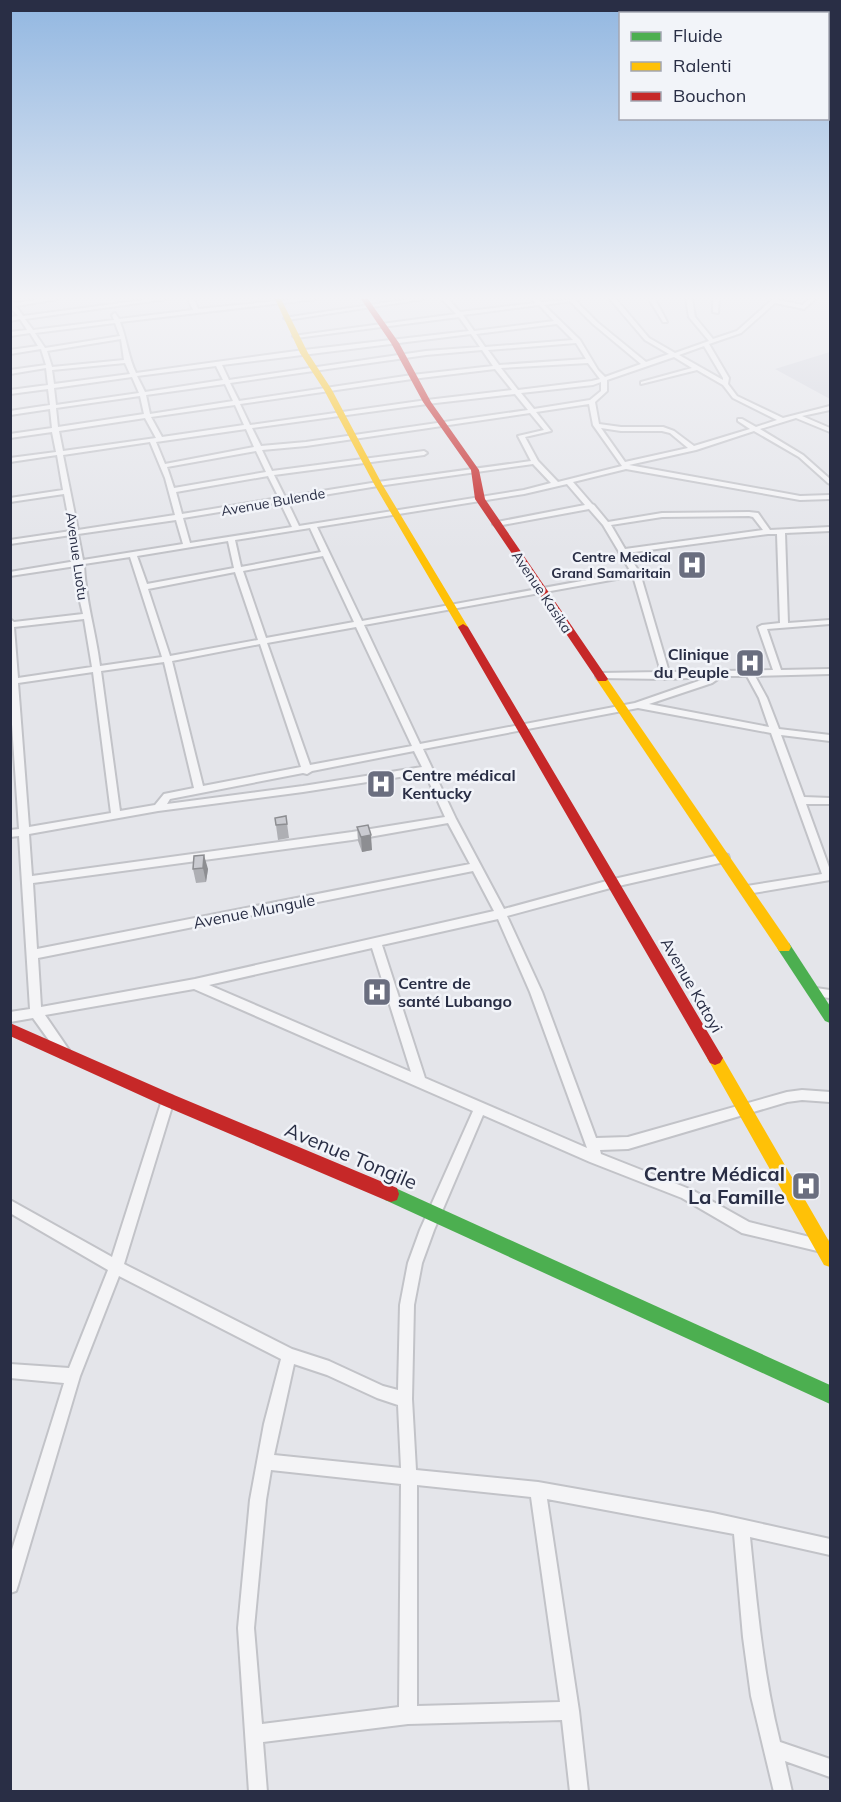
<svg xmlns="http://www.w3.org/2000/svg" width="841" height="1802" viewBox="0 0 841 1802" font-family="Mulish,sans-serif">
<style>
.built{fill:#d2d4dd}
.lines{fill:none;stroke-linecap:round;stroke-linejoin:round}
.street-casing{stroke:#c2c3c8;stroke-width:4}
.street{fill:#f4f4f6;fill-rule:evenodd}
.fast{fill:#4caf50;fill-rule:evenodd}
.slow{fill:#ffc107;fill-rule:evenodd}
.jam{fill:#c62828;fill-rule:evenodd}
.wall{fill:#aeafb4}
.shaded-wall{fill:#8d8e92}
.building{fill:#cacbd1;stroke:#8d8e92;stroke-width:1.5}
.labels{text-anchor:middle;stroke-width:5;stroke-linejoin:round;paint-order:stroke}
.far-street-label{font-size:14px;fill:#292e45;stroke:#f2f4f9}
.far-poi-label{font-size:14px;font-weight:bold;fill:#292e45;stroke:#f2f4f9;text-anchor:end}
.poi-label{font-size:16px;font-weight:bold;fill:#292e45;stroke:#f2f4f9;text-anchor:start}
.street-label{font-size:16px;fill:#292e45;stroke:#f2f4f9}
.near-street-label{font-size:20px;fill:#292e45;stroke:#f2f4f9}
.near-poi-label{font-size:20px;font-weight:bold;fill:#292e45;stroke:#f2f4f9;text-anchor:end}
</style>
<rect width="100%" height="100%" fill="#e4e5ea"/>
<path class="built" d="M830 352V399L775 369Z"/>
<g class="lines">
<g class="street-casing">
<g id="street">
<path d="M42 299H58L16 306 23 316 151 299H167L25 319 33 330 114 320 112 315 115 313 119 319 193 310 188 299H194L198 309 297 299H317L120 322C127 339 128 357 136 373L304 350 469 331 459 317 296 338 293 336 456 314 442 299H448L460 312 536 303 532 299H538L541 302 579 299 576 301 597 322 646 362 669 354 645 340 610 299H616L649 338 675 353 709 341 689 317 686 299H692L695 317 713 339 737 331 773 299 803 305 809 299H815L804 309 775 303 741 333 709 344 729 378 728 384 737 396 783 418 830 406V410L802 416 830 428V432L796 418 760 429 803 455 830 479V484L828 483 799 457 754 431 696 450 629 465 800 496 830 495V499L800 500 626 469 573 482 592 504 594 505 608 522 662 513 749 512 758 513 770 530 830 527V531L785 533 788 623 830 620V624L767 629 781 670 830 669V674L755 676 767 698 779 729 830 735V741L781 735 804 797 830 798V804H806L830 870V880L747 894 742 890 747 886 822 874 771 733 638 708 423 749 456 819 504 909 614 879 724 854 728 855 729 858 728 861 724 862 614 887 507 916 542 992 596 1138 628 1137 787 1092 802 1090 830 1092V1102L802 1100 787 1102 628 1149 600 1150 601 1154 692 1190 749 1222 830 1242V1254L742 1233 682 1198 590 1162 483 1115 434 1230 422 1263 414 1305 412 1399 416 1470 538 1482 713 1513 830 1539V1555L750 1537C757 1606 763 1674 780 1742L830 1759V1777L785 1761 792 1792H774L751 1696 743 1637 734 1534 547 1499 579 1711 588 1792H570L562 1720 408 1724 263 1742 267 1792H249L238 1628 250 1500 264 1424 281 1359 119 1276 80 1376 18 1585 16 1591 10 1593V1556L64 1383 10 1378V1364L69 1368 108 1270 10 1213V1200L112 1257 162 1100 164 1096 168 1095 172 1096 174 1100 124 1264 292 1349 329 1361 383 1386 398 1390 400 1305 408 1263 420 1230 473 1111 194 989 45 1015 71 1053 69 1057 65 1058 61 1057 33 1018 10 1022V1012L30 1009 19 836 10 837V830L19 829 10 694V619L14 622 83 614 77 589 76 566 10 576V572L76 561 71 535 10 544V540L71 531 64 494 10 502V498L63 490 57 455 10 462V458L56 452 52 432 10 438V434L52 428 50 409 10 415V411L50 405 48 389 10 394V390L48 385 46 368 10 374V370L46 365 41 349 10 354V350L38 346 30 333 10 336V332L27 330 20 319 10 321V317L18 316 10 307V300L14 303ZM570 301 593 324 641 364 605 377 598 370 580 340 544 305ZM539 305 554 321 474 331 463 315ZM115 323 120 336 45 348 35 333ZM557 324 573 340 485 347 476 334ZM471 334 480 347 426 351 229 380 222 365ZM121 339 124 360 52 367 47 351ZM576 343 586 359 499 365 488 350ZM704 346 723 378V380L679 355ZM482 350 493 366 412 375 239 401 230 383 426 355ZM674 357 692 368 641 382V384L697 370 723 385 733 398 777 420 756 427 742 419H738V421L750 429 694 446 674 431 663 427H621L599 424 595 402 607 391V380ZM125 363 130 374 54 384 52 370ZM588 363 600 379 592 381 518 390 501 368ZM216 366 223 380 145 392 137 376ZM495 369 512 390 427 400 250 425 240 404 412 379ZM132 377 139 393 56 405 54 388ZM601 382V391L590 400 534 409 521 393 593 385ZM225 384 233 401 150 414 146 395ZM515 394 528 410 306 442 261 446 252 428 427 404ZM140 396 144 414 58 427 56 408ZM589 404 593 425 622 466 558 482 538 461 525 437 551 431 536 412ZM235 405 244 425 162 437 151 417ZM530 413 544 430 518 436 531 461 378 482 285 497 274 475 424 455 427 453 424 451 272 471 262 450 306 446ZM145 418 156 438 63 451 59 431ZM601 428 621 431H662L670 433 688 448 625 462ZM246 429 254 447 165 464 156 442ZM150 442 165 478 175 515 78 530 63 455ZM256 451 266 472 174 488 167 467ZM533 464 551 483 524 490 299 526 287 501 378 486ZM268 476 279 498 182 514 176 492ZM567 484 585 505 497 522 493 524 497 526 589 509 603 525 631 572 362 621 317 527 524 494ZM280 502 292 527 190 543 183 518ZM749 516 753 517 763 530 625 549 611 525 662 517ZM176 520 183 544 83 560 78 534ZM310 528 321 552 241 567 235 540ZM768 534H777L780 623 762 625 758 627 773 670 669 672 640 573 627 553ZM228 541 234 568 147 584 137 556ZM323 556 354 622 266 638 243 571ZM130 557 162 657 100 666C96 632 85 599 84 564ZM235 572 258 640 170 656 148 589ZM633 576 661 672 600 673 596 676 597 678 666 679 710 677 635 703 420 744 364 625ZM84 619 92 667 18 678 14 627ZM356 627 412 746 310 765 267 643ZM260 644 301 767 203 786 172 661ZM164 662 194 788 164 794 155 805 120 811 101 671ZM93 672 111 813 29 827 18 683ZM722 676H747L759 698 769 727 649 704 712 683ZM414 751 422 767 303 786 167 804 170 799 303 773 307 774 312 771ZM425 773 445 817 352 832 32 876 29 834 158 811 303 792ZM448 823 470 864 37 949 33 883 352 840ZM473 871 494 911 195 979 41 1007 38 958ZM498 919 530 992 587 1148 425 1078 382 945ZM372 948 411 1072 209 985ZM294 1364 327 1375 377 1398 398 1405 401 1468 274 1455ZM271 1470 401 1484 399 1707 262 1724 254 1628 266 1500ZM417 1485 531 1497 560 1702 417 1706Z"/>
<path d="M409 299H424L287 320 284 318Z"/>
<path d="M649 299H655L667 322H663Z"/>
<path d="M713 299H719L718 313 713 312Z"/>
<path d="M816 988 830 990V998L812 996 810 993 812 990Z"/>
</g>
</g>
<use href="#street" class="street"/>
<g class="fast">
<path d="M784 942 789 943 830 1006V1023L825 1021 779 951 777 947 779 943Z"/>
<path d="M391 1186 830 1385V1404L385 1200 383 1194 385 1188Z"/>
</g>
<g class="slow">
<path d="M275 299H281L308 353 332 390 382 484 468 627 467 629H459L458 627 374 484 324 390 300 353Z"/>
<path d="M602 676 606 677 789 943 791 947 789 951H779L596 679Z"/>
<path d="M715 1051 720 1053 830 1243V1267L824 1265 710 1063 707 1058 710 1053Z"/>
</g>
<g class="jam">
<path d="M361 299H368L399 343 431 402 479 470 485 499 608 679 606 681H598L475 499 471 470 423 402 391 343Z"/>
<path d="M463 624 468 627 720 1053 723 1058 720 1063 715 1065 710 1063 458 627Z"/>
<path d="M10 1023 174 1095 397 1188 399 1194 397 1200 391 1202 385 1200 162 1105 10 1036Z"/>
</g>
</g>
<g class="wall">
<path d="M286 816 289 838 278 840 275 818Z"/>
<path d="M357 827 372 850 362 852 358 841Z"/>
<path d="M194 856 208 869 206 882 196 883 193 869Z"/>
</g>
<g class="shaded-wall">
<path d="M371 835 372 850 362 852 361 837Z"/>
<path d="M204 855 208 869 206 882 203 868Z"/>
</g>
<g class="building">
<path d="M286 816 287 824 276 825 275 818Z"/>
<path d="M368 825 371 835 361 837 357 827Z"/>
<path d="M204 855 203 868 193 869 194 856Z"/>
</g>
<linearGradient id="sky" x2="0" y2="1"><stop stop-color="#92b7e1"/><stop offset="0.54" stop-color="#f3f3f6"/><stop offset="1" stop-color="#f3f3f6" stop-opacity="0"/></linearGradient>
<rect width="841" height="551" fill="url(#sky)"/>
<defs>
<g id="hospital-square" transform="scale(1.5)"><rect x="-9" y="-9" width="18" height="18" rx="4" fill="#6a6e7f" stroke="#f2f4f9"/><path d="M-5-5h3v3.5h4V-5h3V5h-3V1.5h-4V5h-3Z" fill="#fff"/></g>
</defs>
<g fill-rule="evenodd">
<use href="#hospital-square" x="692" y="565"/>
<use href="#hospital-square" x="750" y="663"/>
<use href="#hospital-square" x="381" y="784"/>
<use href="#hospital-square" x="377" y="992"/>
<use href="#hospital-square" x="806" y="1186"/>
</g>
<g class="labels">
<g class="far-street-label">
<text transform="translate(273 502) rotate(-10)" y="5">Avenue Bulende</text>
<text transform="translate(77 556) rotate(82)" y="5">Avenue Luotu</text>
<text transform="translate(542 592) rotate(56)" y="5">Avenue Kasika</text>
</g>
<g class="far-poi-label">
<text x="671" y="562">Centre Medical<tspan x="671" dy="16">Grand Samaritain</tspan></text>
</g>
<g class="poi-label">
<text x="729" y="660" text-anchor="end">Clinique<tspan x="729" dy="18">du Peuple</tspan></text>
<text x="402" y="781">Centre médical<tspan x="402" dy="18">Kentucky</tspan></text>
<text x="398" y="989">Centre de<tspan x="398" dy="18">santé Lubango</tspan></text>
</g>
<g class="street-label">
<text transform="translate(254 911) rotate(-11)" y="6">Avenue Mungule</text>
<text transform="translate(692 985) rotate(60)" y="6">Avenue Katoyi</text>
</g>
<g class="near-street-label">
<text transform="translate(351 1156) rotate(23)" y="7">Avenue Tongile</text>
</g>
<g class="near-poi-label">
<text x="785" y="1181">Centre Médical<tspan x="785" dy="23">La Famille</tspan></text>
</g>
</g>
<rect width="841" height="1802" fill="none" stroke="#292e45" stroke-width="24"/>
<rect x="619" y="12" width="210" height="108" fill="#f2f4f9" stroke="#a2a5b1" stroke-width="1.5"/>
<rect x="631" y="32" width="30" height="9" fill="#4caf50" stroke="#a2a5b1" stroke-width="1.5"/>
<text x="673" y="42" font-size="18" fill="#292e45">Fluide</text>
<rect x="631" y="62" width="30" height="9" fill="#ffc107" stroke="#a2a5b1" stroke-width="1.5"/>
<text x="673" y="72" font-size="18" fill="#292e45">Ralenti</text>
<rect x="631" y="92" width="30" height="9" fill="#c62828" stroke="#a2a5b1" stroke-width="1.5"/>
<text x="673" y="102" font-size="18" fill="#292e45">Bouchon</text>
</svg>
